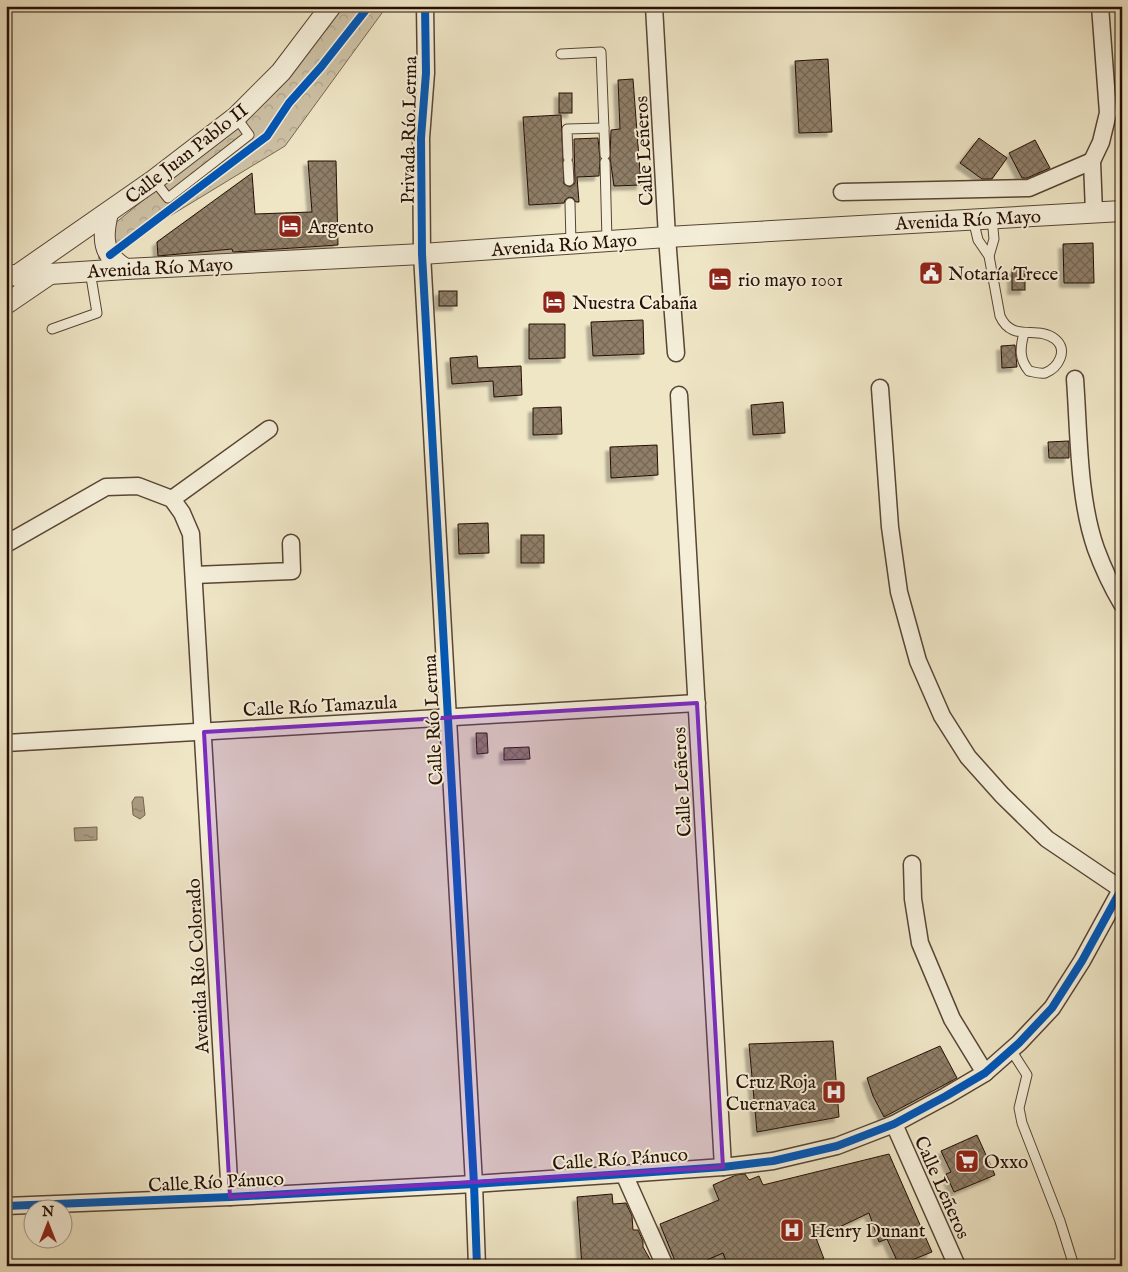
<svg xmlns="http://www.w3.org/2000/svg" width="1128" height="1272" viewBox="0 0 1128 1272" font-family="'IM FELL English',serif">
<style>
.grass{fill:url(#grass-tufts);stroke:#7a6854}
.park{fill:url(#park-crowns);stroke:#7a6854}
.water{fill:url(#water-ripples);stroke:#766451}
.building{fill:url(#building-cross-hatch);stroke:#260f04;filter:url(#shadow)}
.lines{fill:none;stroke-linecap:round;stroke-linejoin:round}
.service-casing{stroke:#584534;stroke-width:11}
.minor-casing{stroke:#584534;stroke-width:19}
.tertiary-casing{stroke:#584534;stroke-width:22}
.service{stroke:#f5efda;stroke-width:9}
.minor{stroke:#f5efda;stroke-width:16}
.tertiary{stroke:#f5efda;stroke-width:20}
.cycleway-casing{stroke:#f5efda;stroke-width:11}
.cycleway{stroke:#0057b8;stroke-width:8}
.marked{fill:#7b2cbf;fill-opacity:0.2;stroke:#7b2cbf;stroke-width:4;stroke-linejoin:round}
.labels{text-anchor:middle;stroke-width:4;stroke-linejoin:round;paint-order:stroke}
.street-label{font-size:19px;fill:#260f04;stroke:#f5efda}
.poi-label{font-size:19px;fill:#260f04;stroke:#f5efda;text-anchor:start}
</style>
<defs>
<pattern id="grass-tufts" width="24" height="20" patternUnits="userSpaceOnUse" patternTransform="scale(1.25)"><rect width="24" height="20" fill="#cdc1a5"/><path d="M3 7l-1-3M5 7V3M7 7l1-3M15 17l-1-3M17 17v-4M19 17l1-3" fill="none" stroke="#b0a58c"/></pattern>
<pattern id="park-crowns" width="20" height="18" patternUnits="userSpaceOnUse" patternTransform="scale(1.25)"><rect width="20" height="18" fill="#cdc1a5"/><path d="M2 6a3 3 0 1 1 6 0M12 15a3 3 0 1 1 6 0" fill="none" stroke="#b0a58c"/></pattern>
<pattern id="water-ripples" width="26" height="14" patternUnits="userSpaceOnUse" patternTransform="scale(1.25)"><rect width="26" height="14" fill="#ab9d84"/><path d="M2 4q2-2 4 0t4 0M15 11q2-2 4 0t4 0" fill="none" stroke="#8b7e6a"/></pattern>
<pattern id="building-cross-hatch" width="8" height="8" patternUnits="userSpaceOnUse" patternTransform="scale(1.25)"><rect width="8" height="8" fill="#8f7f69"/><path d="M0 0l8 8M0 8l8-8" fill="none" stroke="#756654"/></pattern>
<filter id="shadow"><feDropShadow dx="-4.5" dy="4.5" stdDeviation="1" flood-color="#0004"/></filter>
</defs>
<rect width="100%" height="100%" fill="#efe6c6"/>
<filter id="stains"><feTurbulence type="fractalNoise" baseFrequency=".004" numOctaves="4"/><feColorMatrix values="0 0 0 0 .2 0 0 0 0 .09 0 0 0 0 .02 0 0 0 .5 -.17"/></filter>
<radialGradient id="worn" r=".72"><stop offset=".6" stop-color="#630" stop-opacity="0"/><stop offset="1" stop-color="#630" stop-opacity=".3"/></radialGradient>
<path class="grass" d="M723 1253 728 1266H693Z"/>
<path class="park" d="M341 6H387L285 146 99 259 97 238 279 89Z"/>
<g class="water">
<path d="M135 797H143L145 815 140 819 133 815 132 802Z"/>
<path d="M97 827V840L75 841 74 828Z"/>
</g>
<g class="building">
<path d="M828 59 832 132 799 133 795 61Z"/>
<path d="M633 79 641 185 614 186 610 158 611 130 620 129 618 80Z"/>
<rect x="559" y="93" width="13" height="20"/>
<path d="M561 115 564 184 570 187 575 183 574 139 598 138 600 159 599 176 577 177 579 202H576L573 198 569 197 565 200 564 203 529 205 523 117Z"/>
<path d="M979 138 1007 158 992 179H982L960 163Z"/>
<path d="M1035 140 1050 168 1027 178H1022L1009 153Z"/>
<path d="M308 161H336L338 245 233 252 232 249 158 256 157 242 252 173 255 214 312 212Z"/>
<path d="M1093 243 1094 283H1064L1063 244Z"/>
<rect x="1012" y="269" width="13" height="21"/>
<rect x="439" y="291" width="18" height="15"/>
<path d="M643 320 644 354 593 356 591 322Z"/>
<path d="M529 324H565V358L529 359Z"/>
<path d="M1015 345 1017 367 1002 368 1001 346Z"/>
<path d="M477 356 478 368 521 366 522 395 494 397 493 381 452 384 450 358Z"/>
<path d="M783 402 785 433 753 435 751 405Z"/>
<path d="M561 407 562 434 533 435V408Z"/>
<path d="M1069 441V458H1049L1048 442Z"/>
<path d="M657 445 658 475 611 478 610 447Z"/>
<path d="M488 523 489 553 459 554 458 524Z"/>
<rect x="521" y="535" width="23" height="28"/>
<path d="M476 733H487L488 753 477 754Z"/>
<path d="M529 747 530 759 504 760V748Z"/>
<path d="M833 1041 839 1117 757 1132 749 1044Z"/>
<path d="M940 1046 957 1078 884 1117 873 1096 867 1078Z"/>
<path d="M977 1135 995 1175 954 1192 946 1174 951 1172 941 1151Z"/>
<path d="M889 1154 932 1252 899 1265 887 1239 879 1242 869 1213 816 1238 824 1259 818 1266H728L723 1253 693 1266H677L660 1224 719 1200 713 1185 736 1175 745 1174 749 1180 759 1176 763 1185Z"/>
<path d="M612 1194 613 1204 626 1203 632 1216 633 1230H638L643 1241V1247L651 1261 642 1262 643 1266H582L577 1197Z"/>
</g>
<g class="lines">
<g class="service-casing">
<g id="service">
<path d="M561 54 601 52 605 155"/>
<path d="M568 157 567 129 604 128"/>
<path d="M605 162 607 241"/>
<path d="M568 163 569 181"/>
<path d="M154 180 168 198 249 135 236 117"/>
<path d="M570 203 571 243"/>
<path d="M973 219 978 240 989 256 1000 316C1012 343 1037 325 1055 339 1069 350 1058 368 1045 373 1040 374 1034 372 1029 371 1019 359 1020 348 1024 333"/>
<path d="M989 256 994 239 992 218"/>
<path d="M52 329 97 313 90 271"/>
<path d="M1011 1050 1027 1075 1019 1108 1022 1123 1060 1221 1074 1266"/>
</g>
</g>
<g class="minor-casing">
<g id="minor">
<path d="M425 6 426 73 421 138 422 254 474 1184 477 1266"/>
<path d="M654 6 667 237 676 353"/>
<path d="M842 192 1029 188 1092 161"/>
<path d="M1094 213 1092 161 1101 142 1108 113 1100 6"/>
<path d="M1075 379C1079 433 1078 498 1096 549 1103 568 1112 587 1122 604"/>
<path d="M880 388 890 527 899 592 918 661 942 716 968 757 1002 795 1047 839 1121 889"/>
<path d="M679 395 723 1167"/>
<path d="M172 499 269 429"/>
<path d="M6 544 106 487 138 486 172 499 182 513 191 534 230 1197"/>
<path d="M194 575 292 571 291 543"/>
<path d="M6 743 697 703"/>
<path d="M912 864 913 899 920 943 952 1019 985 1073"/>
<path d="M894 1124 957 1266"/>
<path d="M624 1174 665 1266"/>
<path d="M6 1206 230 1197 474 1184 624 1174 723 1167 773 1161 837 1146 894 1124 946 1096 985 1073 1019 1043 1052 1008 1082 961 1122 888"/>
</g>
</g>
<g class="tertiary-casing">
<g id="tertiary">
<path d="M108 213C102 237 102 256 126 269"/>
<path d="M6 275H34L126 269 422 254 667 237 1122 211"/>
<path d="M16 276 154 180 236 117 281 72 331 6"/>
<path d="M6 304 50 274"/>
</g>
</g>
<use href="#service" class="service"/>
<use href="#minor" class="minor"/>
<use href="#tertiary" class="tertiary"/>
<g class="cycleway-casing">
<g id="cycleway">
<path d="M425 6 426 73 421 138 422 254 474 1184 477 1266"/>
<path d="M110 255 267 136 289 103 321 67 369 6"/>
<path d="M6 1206 230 1197 474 1184 624 1174 723 1167 773 1161 837 1146 894 1124 946 1096 985 1073 1019 1043 1052 1008 1082 961 1122 888"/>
</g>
</g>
<use href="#cycleway" class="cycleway"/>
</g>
<path class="marked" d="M697 703 723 1167 230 1197 204 732Z"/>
<defs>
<g id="hotel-square" transform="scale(1.25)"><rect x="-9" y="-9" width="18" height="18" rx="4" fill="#8f2418" stroke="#f5efda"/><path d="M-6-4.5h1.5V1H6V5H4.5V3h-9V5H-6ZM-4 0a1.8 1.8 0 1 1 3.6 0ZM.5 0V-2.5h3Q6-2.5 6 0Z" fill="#fff"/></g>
<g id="civic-square" transform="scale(1.25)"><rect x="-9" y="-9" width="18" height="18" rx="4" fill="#8f2418" stroke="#f5efda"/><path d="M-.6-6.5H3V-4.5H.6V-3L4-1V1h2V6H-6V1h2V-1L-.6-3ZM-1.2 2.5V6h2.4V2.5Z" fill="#fff"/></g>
<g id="hospital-square" transform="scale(1.25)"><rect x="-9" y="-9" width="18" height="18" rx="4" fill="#8f2418" stroke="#f5efda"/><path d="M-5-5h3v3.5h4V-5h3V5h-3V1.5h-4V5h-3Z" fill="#fff"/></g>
<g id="supermarket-square" transform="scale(1.25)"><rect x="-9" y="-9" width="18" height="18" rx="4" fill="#8f2418" stroke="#f5efda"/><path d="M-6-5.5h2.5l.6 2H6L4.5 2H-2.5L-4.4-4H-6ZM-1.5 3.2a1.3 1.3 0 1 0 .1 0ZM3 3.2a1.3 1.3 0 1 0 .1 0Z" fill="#fff"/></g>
</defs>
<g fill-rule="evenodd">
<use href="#hotel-square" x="290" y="226"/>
<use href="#civic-square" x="931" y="273"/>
<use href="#hotel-square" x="720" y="279"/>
<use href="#hotel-square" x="554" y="302"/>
<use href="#hospital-square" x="834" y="1092"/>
<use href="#supermarket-square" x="967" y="1161"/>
<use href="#hospital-square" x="792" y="1230"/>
</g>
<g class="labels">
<g class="street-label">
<text transform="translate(408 130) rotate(-89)" y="7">Privada Río Lerma</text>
<text transform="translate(643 151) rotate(-93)" y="7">Calle Leñeros</text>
<text transform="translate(186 153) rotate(-38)" y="7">Calle Juan Pablo II</text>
<text transform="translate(968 219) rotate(-3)" y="7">Avenida Río Mayo</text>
<text transform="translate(564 244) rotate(-4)" y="7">Avenida Río Mayo</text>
<text transform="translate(160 267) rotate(-3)" y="7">Avenida Río Mayo</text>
<text transform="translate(320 705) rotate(-3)" y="7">Calle Río Tamazula</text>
<text transform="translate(432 720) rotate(-93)" y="7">Calle Río Lerma</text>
<text transform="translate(681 782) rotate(-93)" y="7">Calle Leñeros</text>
<text transform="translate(197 966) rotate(-93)" y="7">Avenida Río Colorado</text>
<text transform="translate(620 1158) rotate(-4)" y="7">Calle Río Pánuco</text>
<text transform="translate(216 1181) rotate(-3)" y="7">Calle Río Pánuco</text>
<text transform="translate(943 1187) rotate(66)" y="7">Calle Leñeros</text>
</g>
<g class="poi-label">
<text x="308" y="233">Argento</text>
<text x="948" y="280">Notaría Trece</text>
<text x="738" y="286">rio mayo 1001</text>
<text x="572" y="309">Nuestra Cabaña</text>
<text x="816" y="1088" text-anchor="end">Cruz Roja<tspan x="816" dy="22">Cuernavaca</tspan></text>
<text x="984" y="1168">Oxxo</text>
<text x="810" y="1237">Henry Dunant</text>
</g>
</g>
<rect width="1128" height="1272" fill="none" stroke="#efe6c6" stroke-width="25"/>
<rect x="8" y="8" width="1113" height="1257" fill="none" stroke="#260f04" stroke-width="2.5"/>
<rect x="12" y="12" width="1103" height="1247" fill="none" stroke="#260f04"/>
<g transform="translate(48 1224)"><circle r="24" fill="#f5efda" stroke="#a29584"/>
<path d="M0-4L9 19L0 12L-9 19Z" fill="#8f2418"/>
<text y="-8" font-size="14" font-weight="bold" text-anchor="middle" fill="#260f04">N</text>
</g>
<rect width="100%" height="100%" filter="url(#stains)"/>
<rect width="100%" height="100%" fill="url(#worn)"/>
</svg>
